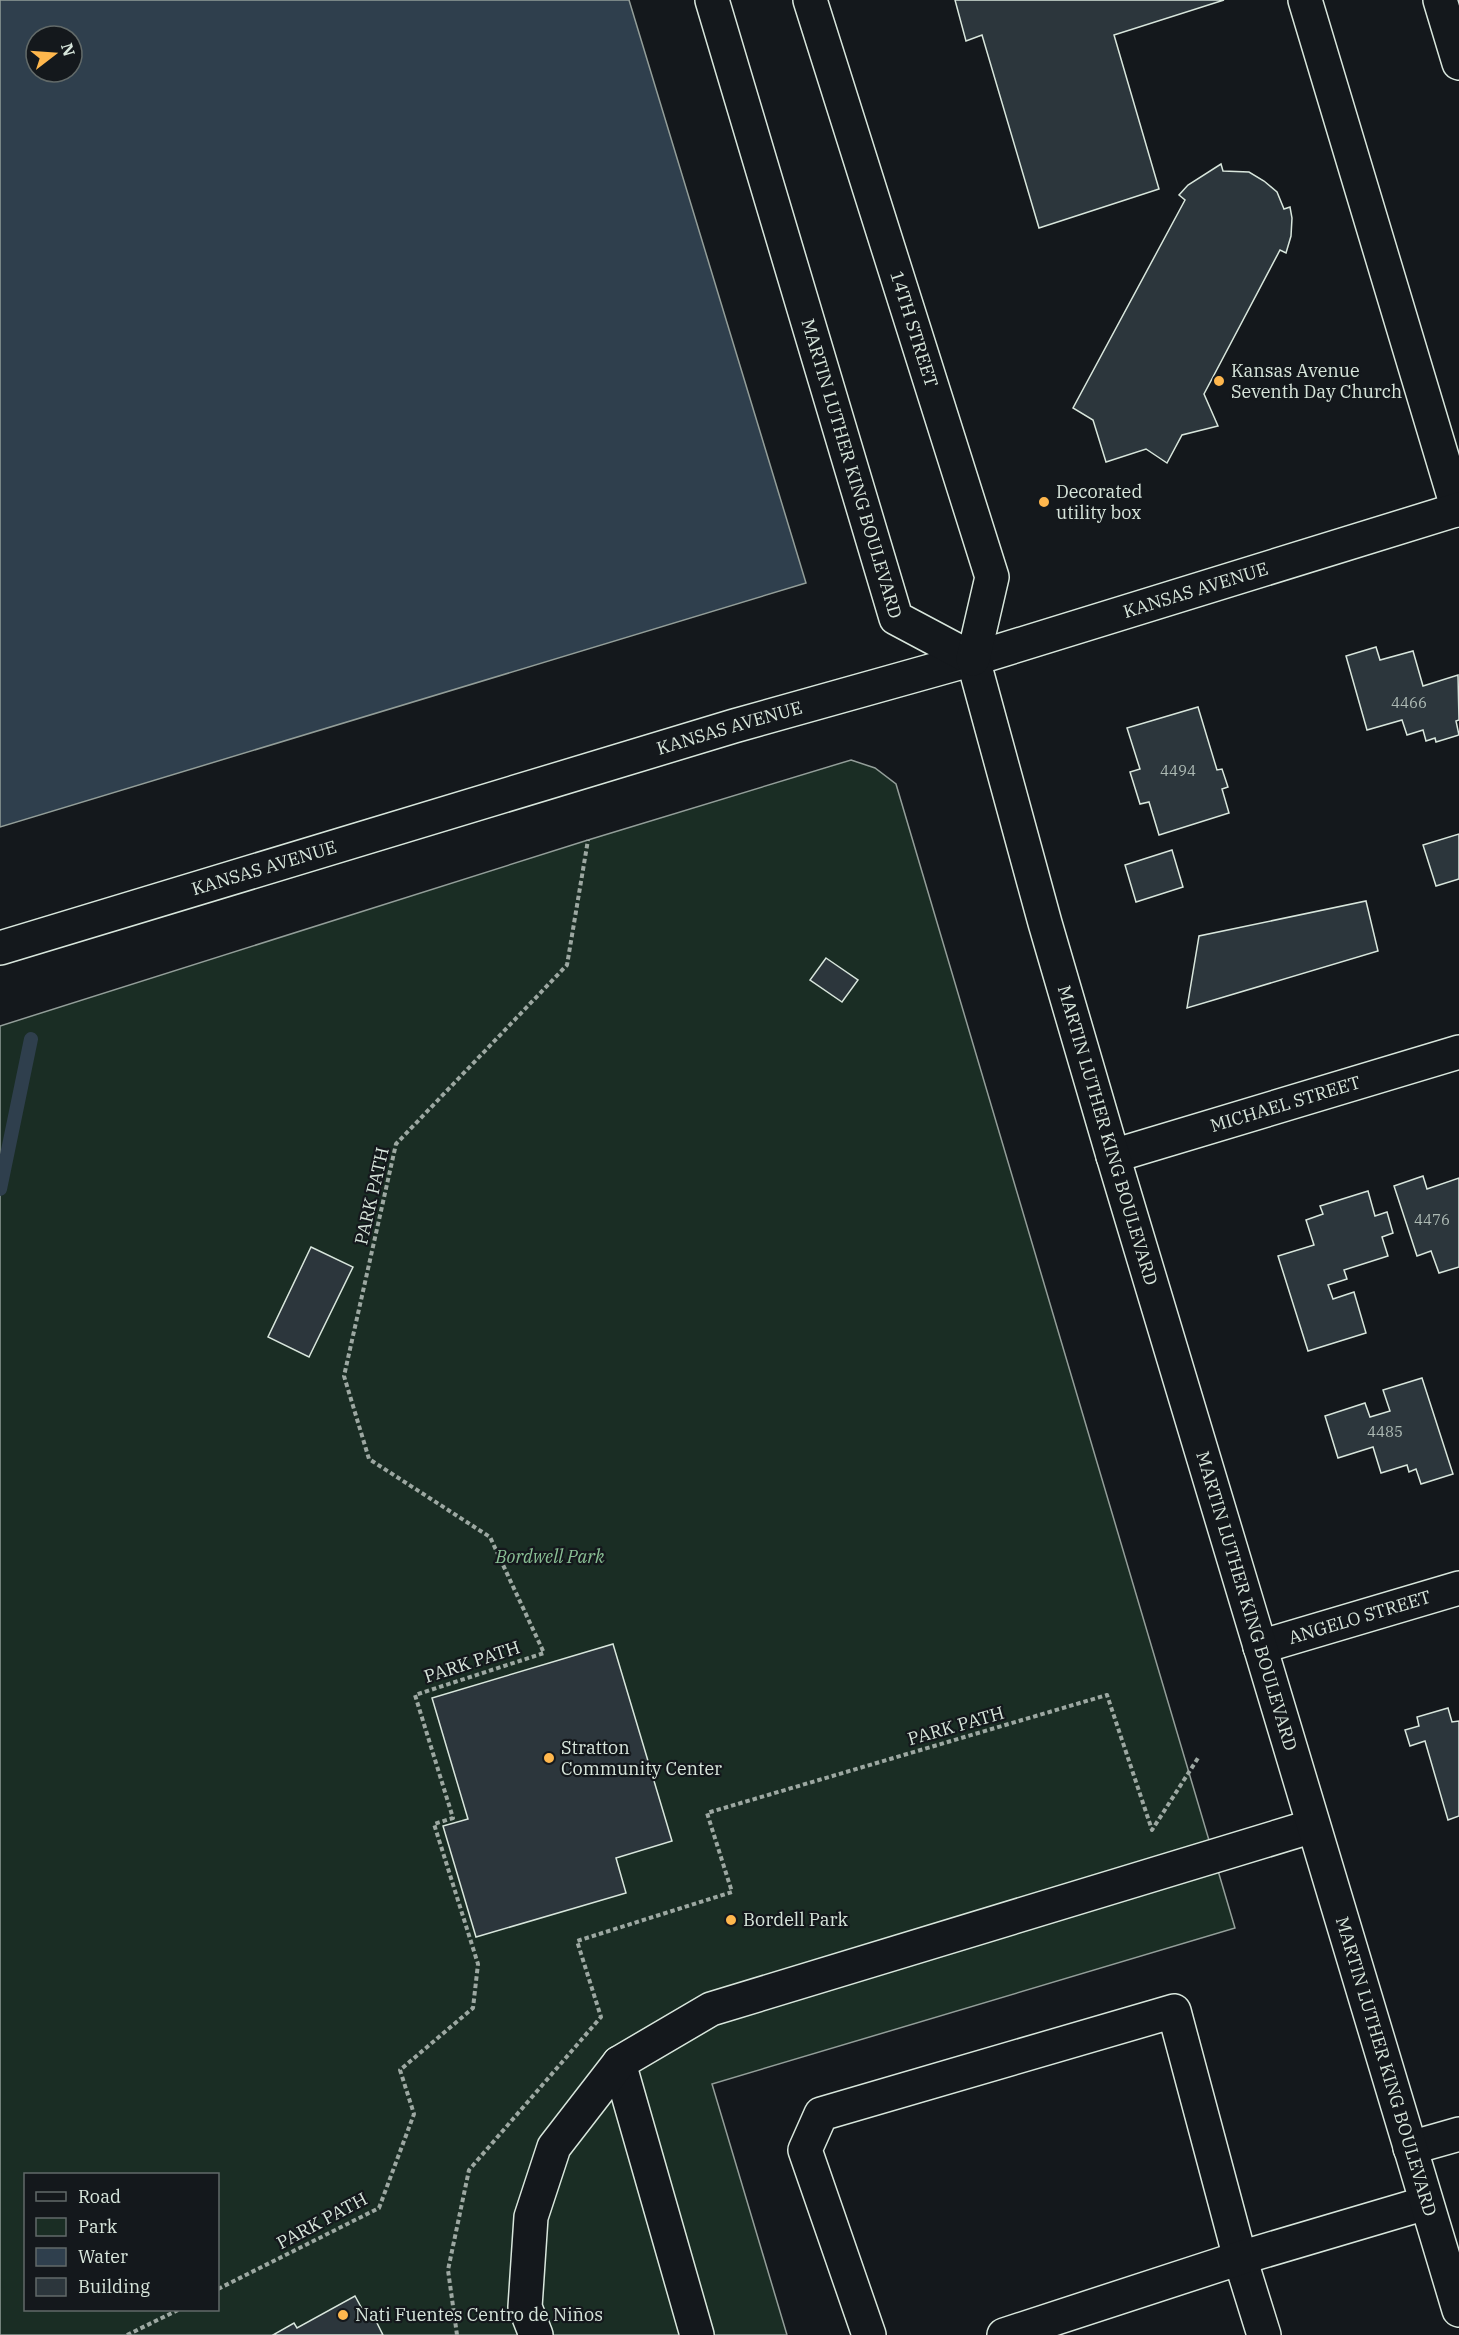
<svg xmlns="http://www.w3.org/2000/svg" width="1459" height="2335" viewBox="0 0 1459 2335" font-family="'IBM Plex Serif',serif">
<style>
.green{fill:#1a2d24;stroke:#939e99;stroke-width:1.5;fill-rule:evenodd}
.water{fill:#2f3f4d;stroke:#939e99;stroke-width:1.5;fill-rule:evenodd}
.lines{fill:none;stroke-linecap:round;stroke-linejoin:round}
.stream{stroke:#2f3f4d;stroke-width:14}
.building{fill:#2c363c;stroke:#d8e6dc;stroke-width:1.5}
.minor-casing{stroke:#d8e6dc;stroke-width:36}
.major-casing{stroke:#d8e6dc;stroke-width:36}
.path{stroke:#9da8a2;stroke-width:4;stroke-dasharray:4.5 3;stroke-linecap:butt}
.minor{stroke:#14181c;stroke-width:33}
.major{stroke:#14181c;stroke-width:33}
.poi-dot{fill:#ffb74d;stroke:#14181c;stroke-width:2}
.labels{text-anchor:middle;stroke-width:4.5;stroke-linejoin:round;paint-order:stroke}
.number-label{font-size:15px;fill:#adbab4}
.street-label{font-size:18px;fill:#d8e6dc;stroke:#14181c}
.poi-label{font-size:18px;fill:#d8e6dc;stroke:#14181c;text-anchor:start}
.park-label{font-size:18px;font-style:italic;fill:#8ac095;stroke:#14181c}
</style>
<rect width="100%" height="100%" fill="#14181c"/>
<path class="green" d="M851 760 875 768 896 784 1235 1928 712 2084 787 2335H0V1026L588 840ZM26 2174H218V2310H26Z"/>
<path class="water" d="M0 0H629L806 583 0 827ZM36 36H72V72H36Z"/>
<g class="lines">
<path class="stream" d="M0 1189 31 1039"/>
</g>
<g class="building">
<path d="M955 0H1224L1114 35 1159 189 1039 228 982 35 966 41Z"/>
<path d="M1221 164 1223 171 1249 172 1264 181 1277 192 1284 209 1290 207 1292 218 1291 236 1286 253 1280 250 1204 394 1218 426 1182 435 1167 463 1146 449 1106 462 1093 420 1073 408 1185 200 1179 195 1188 185Z"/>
<path d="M1376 647 1380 660 1413 651 1423 686 1458 675 1459 720 1456 721 1459 735 1436 742 1435 738 1426 741 1423 730 1407 735 1402 720 1367 730 1346 656Z"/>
<path d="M1198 707 1217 770 1222 769 1228 787 1222 789 1229 813 1159 835 1149 802 1140 804 1130 772 1140 769 1127 728Z"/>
<path d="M1459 834V879L1436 886 1423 845Z"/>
<path d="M1172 850 1183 887 1136 902 1125 865Z"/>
<path d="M1366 901 1378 951 1187 1008 1199 936Z"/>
<path d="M826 958 858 980 842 1002 810 980Z"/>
<path d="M1423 1176 1427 1189 1459 1178V1267L1439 1273 1431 1251 1417 1256 1394 1186Z"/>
<path d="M1368 1191 1375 1216 1387 1212 1393 1233 1382 1237 1388 1256 1344 1270 1347 1279 1328 1285 1333 1299 1354 1292 1366 1333 1308 1351 1278 1256 1314 1245 1306 1220 1323 1214 1320 1206Z"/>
<path d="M311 1247 353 1267 309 1357 268 1337Z"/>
<path d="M1422 1378 1453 1474 1421 1484 1416 1469 1409 1472 1407 1465 1381 1473 1373 1447 1338 1458 1325 1416 1365 1403 1370 1417 1390 1411 1383 1390Z"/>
<path d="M613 1644 672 1841 616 1858 626 1893 476 1937 443 1826 468 1819 432 1698Z"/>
<path d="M1448 1708 1452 1722 1459 1721V1816L1448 1820 1425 1741 1410 1746 1405 1730 1419 1726 1417 1717Z"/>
<path d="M355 2296 366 2316 372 2313 383 2335H273L294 2323 297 2328Z"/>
</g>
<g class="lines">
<g class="minor-casing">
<g id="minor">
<path d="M1305 0 1458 510"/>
<path d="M1440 0 1459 63"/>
<path id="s1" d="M0 948 734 726 973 659 1459 509"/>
<path id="s2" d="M1113 1156 1459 1052"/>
<path id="s3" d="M1260 1647 1459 1588"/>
<path d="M619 2063 697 2335"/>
<path d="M1410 2148 1459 2134"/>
<path d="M536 2335 525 2307 531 2217 554 2147 619 2063 711 2009 1313 1826"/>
<path d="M869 2335 805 2150 821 2114 1174 2011 1240 2258 1264 2335"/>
<path d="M1004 2335 1240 2258 1426 2203"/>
</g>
</g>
<g class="major-casing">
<g id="major">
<path id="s4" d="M712 0 896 618 973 659 1045 923 1113 1156 1459 2310"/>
<path id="s5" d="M810 0 992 577 973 659"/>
</g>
</g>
<g class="path">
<path d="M218 2289 379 2208 414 2114 400 2070 473 2008 478 1964 434 1824 453 1818 415 1695 544 1653 490 1537 369 1459 344 1376 396 1144 567 965 588 840"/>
<path d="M127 2335 178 2310"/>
<path d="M457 2335 448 2270 469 2170 601 2017 577 1941 732 1892 707 1813 1107 1695 1152 1830 1198 1758"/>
</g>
<use href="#minor" class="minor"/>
<use href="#major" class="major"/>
</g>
<g class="poi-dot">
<circle cx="1219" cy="381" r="6"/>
<circle cx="1044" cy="502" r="6"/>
<circle cx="549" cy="1758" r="6"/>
<circle cx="731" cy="1920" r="6"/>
<circle cx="343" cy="2315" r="6"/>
</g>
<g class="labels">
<g class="number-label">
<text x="1409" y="708">4466</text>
<text x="1178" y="776">4494</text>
<text x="1432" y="1225">4476</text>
<text x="1385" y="1437">4485</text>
</g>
<g class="street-label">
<text dy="6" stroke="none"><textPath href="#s5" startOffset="345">14TH STREET</textPath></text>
<text dy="6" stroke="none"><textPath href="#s4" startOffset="489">MARTIN LUTHER KING BOULEVARD</textPath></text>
<text dy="6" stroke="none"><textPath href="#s1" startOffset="1248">KANSAS AVENUE</textPath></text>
<text dy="6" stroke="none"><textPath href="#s1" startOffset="762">KANSAS AVENUE</textPath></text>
<text dy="6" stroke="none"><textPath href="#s1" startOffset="276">KANSAS AVENUE</textPath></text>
<text dy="6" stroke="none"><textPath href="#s2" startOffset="180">MICHAEL STREET</textPath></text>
<text dy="6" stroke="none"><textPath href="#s4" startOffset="1227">MARTIN LUTHER KING BOULEVARD</textPath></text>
<text transform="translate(372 1196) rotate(-77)" y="6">PARK PATH</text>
<text dy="6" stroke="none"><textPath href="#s4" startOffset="1713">MARTIN LUTHER KING BOULEVARD</textPath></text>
<text dy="6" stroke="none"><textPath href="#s3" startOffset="104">ANGELO STREET</textPath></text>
<text transform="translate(472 1662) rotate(-18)" y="6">PARK PATH</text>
<text transform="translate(956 1726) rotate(-16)" y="6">PARK PATH</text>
<text dy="6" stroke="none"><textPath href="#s4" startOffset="2199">MARTIN LUTHER KING BOULEVARD</textPath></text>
<text transform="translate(322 2221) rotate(-28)" y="6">PARK PATH</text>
</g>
<g class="poi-label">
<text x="1231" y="377">Kansas Avenue<tspan x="1231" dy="21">Seventh Day Church</tspan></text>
<text x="1056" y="498">Decorated<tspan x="1056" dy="21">utility box</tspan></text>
<text x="561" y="1754">Stratton<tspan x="561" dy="21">Community Center</tspan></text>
<text x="743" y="1926">Bordell Park</text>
<text x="355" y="2321">Nati Fuentes Centro de Niños</text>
</g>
<g class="park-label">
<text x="550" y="1563">Bordwell Park</text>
</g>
</g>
<rect x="24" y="2173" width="195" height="138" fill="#14181c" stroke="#626a69" stroke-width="1.5"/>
<rect x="36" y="2192" width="30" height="9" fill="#14181c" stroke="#626a69" stroke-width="1.5"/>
<text x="78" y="2203" font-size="18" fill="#d8e6dc">Road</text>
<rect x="36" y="2218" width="30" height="18" fill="#1a2d24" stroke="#626a69" stroke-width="1.5"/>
<text x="78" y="2233" font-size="18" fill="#d8e6dc">Park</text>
<rect x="36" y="2248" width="30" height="18" fill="#2f3f4d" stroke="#626a69" stroke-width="1.5"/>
<text x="78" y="2263" font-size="18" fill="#d8e6dc">Water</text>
<rect x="36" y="2278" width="30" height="18" fill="#2c363c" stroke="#626a69" stroke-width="1.5"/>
<text x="78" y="2293" font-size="18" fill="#d8e6dc">Building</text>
<g transform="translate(54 54) rotate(73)"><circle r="28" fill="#14181c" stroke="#626a69" stroke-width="1.5"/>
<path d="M0-4.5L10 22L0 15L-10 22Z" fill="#ffb74d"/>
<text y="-9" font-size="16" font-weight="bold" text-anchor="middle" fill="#d8e6dc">N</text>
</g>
</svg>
